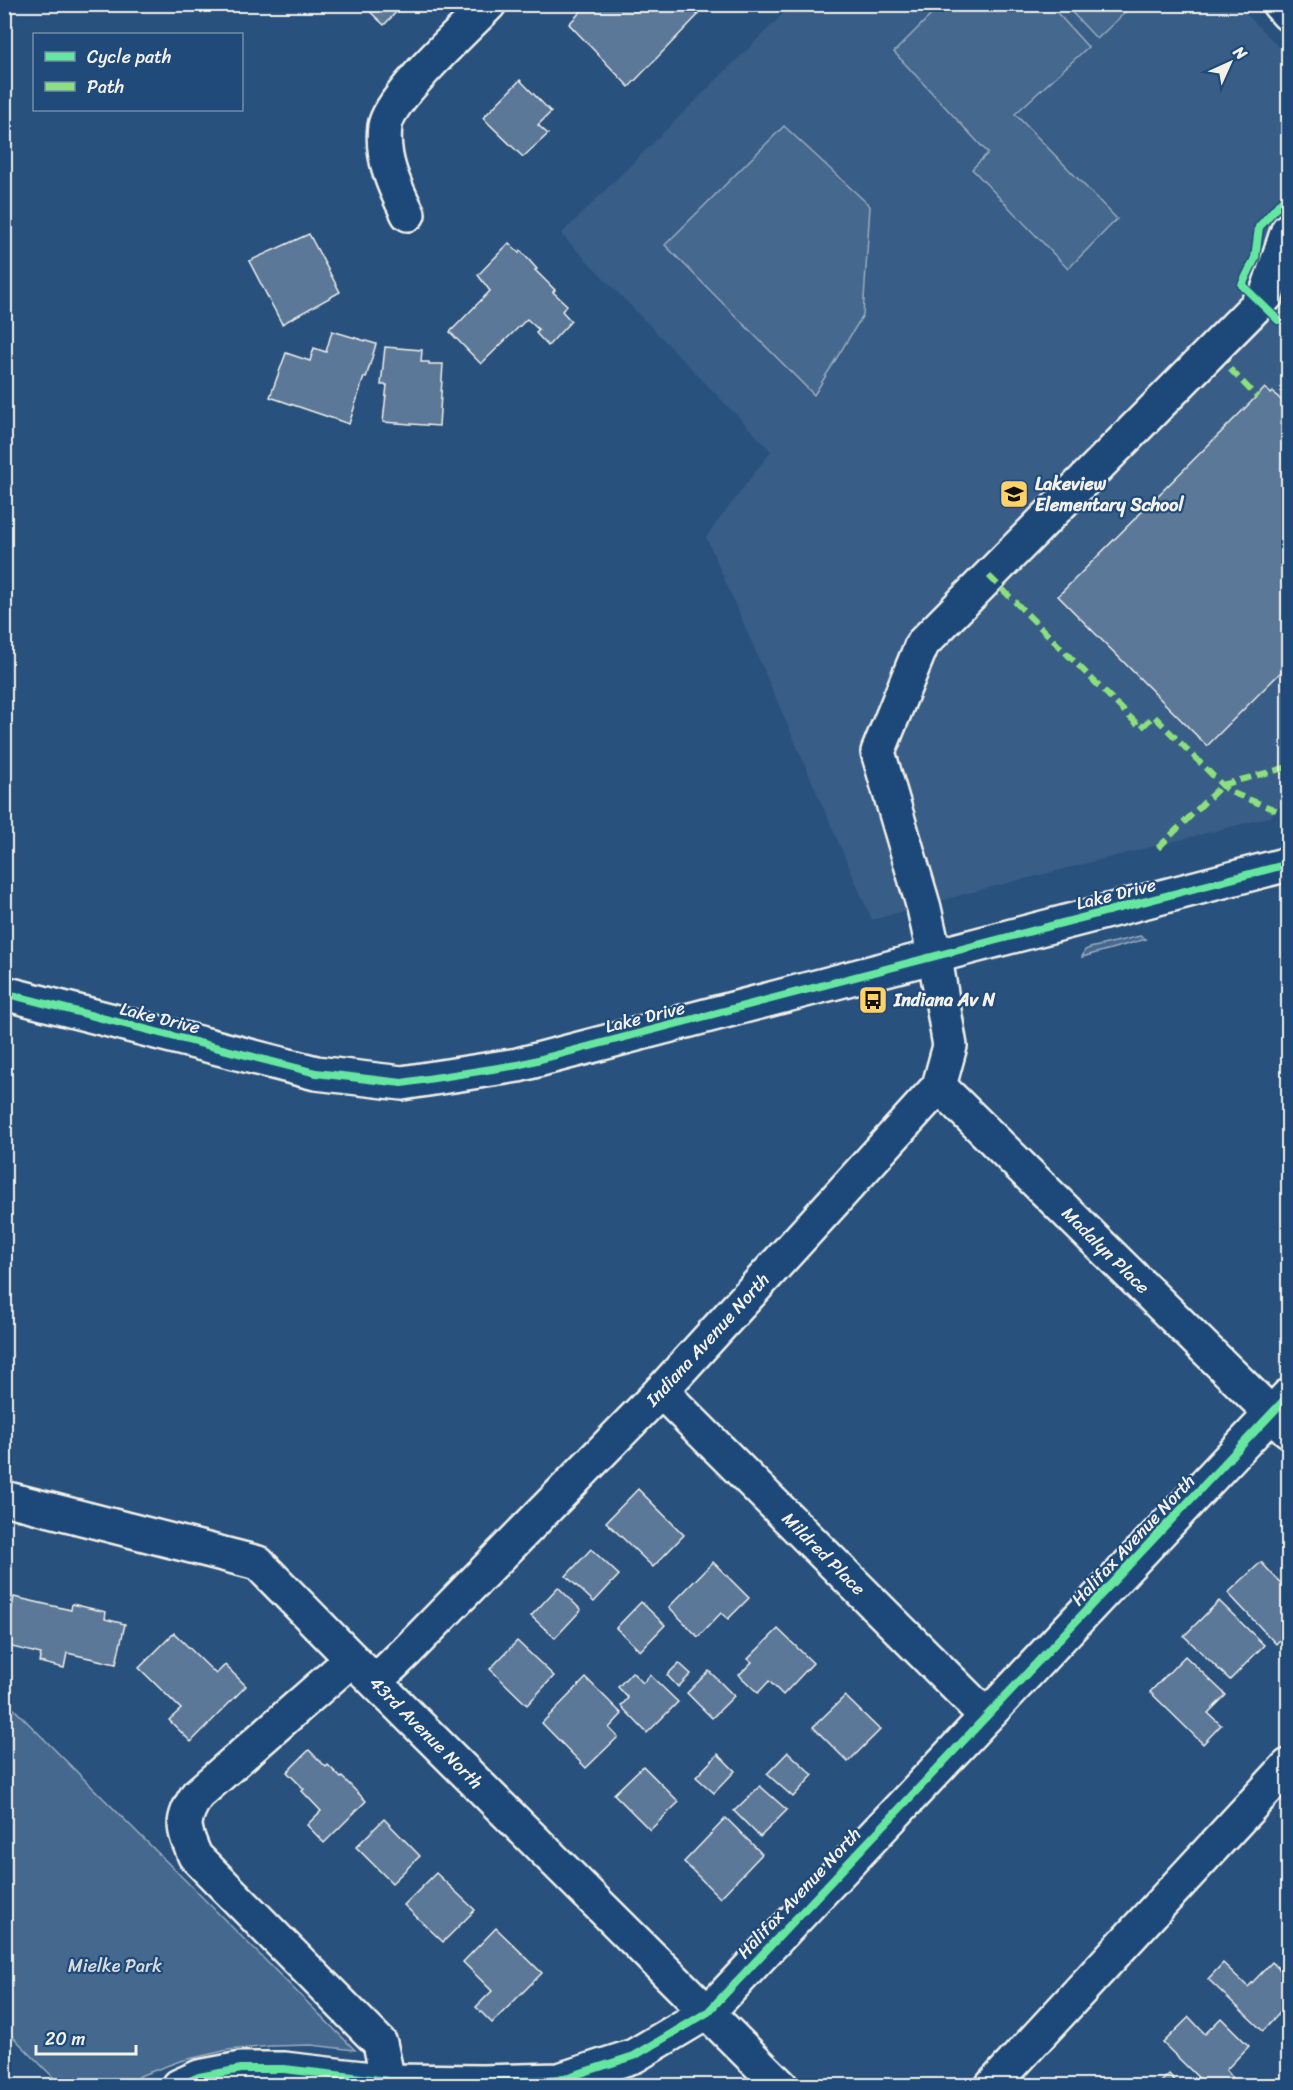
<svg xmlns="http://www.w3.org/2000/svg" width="1293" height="2090" viewBox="0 0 1293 2090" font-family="Sriracha,sans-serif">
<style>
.built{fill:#375d86}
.green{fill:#45688e;stroke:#9cacbb;stroke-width:1.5}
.building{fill:#5b7899;stroke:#f4f1e8;stroke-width:1.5}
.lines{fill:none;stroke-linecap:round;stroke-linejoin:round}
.minor-casing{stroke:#f4f1e8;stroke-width:38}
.minor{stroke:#1f4a7a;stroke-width:33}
.quiet{stroke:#8de07e;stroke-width:6;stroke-dasharray:12 6;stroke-linecap:butt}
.cycleway-casing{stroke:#1f4a7a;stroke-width:11}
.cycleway{stroke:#66e7a1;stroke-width:8}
.labels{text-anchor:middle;stroke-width:4.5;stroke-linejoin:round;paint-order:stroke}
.poi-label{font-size:18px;font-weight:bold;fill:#f4f1e8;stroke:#1f4a7a;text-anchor:start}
.street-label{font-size:18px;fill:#f4f1e8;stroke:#1f4a7a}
.park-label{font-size:18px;fill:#dadcda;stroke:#1f4a7a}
</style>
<rect width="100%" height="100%" fill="#28517e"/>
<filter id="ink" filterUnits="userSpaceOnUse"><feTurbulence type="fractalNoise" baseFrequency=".0167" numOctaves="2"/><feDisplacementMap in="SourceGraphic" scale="12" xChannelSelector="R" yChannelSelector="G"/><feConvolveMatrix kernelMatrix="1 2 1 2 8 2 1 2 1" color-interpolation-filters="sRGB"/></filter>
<g filter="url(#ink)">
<path class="built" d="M792 5H1237L1288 56V798L1270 817 965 894 872 920 706 537 771 451 561 234Z"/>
<g class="green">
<path d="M942 4 1050 5 1088 47 1015 114 1117 219 1068 269 972 169 988 153 894 52Z"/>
<path d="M1065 5H1133L1097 39Z"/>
<path d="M784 126 870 206 863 315 814 395 665 245Z"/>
<path d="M1140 936 1146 939 1082 957 1085 950 1090 948Z"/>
<path d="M4 1700H5L355 2050 311 2045 271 2046 228 2050 180 2061 142 2075 124 2085H61L5 2029Z"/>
</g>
<g class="building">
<path d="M362 4H404L384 25Z"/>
<path d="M588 4H632L634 6 636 4H688L698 15 629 87 569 24Z"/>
<path d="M520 80 551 112 538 125 548 134 523 157 483 118Z"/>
<path d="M309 234 340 292 282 324 249 261Z"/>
<path d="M509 243 519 253 520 250 537 269 535 270 555 290 553 292 567 305 562 311 571 321 548 346 536 333 539 330 527 319 481 364 450 332 490 291 478 275Z"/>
<path d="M332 331 376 344 366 378 364 377 349 424 270 397 286 353 310 361 314 348 326 352Z"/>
<path d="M385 347 422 350 421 362H429V364H443L439 426 383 422 387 385H381Z"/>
<path d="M1265 388 1271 394 1273 392 1288 407V665L1207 746 1058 596Z"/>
<path d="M638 1489 684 1535 653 1567 606 1522Z"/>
<path d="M591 1549 619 1575 594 1602 566 1576Z"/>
<path d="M713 1562 749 1598 728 1619 721 1613 698 1637 669 1607Z"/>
<path d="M1261 1562 1288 1591V1631L1276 1644 1228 1593Z"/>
<path d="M558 1587 581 1610 555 1638 531 1616Z"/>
<path d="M14 1597 71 1610 72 1604 106 1612 105 1619 125 1624 116 1664 67 1653 64 1668 39 1662 41 1654 4 1645Z"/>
<path d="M1219 1601 1264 1645 1230 1680 1184 1636Z"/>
<path d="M641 1602 665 1625 640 1651 616 1628Z"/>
<path d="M778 1629 813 1663 783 1695 769 1681 758 1693 739 1675 752 1662 748 1659Z"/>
<path d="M174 1633 216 1674 225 1665 246 1686 191 1742 169 1720 181 1709 139 1668Z"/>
<path d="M517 1641 554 1676 527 1705 490 1669Z"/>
<path d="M1185 1656 1226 1695 1208 1713 1221 1725 1203 1744 1150 1692Z"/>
<path d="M679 1663 691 1674 678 1687 667 1675Z"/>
<path d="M709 1671 734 1696 712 1718 687 1693Z"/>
<path d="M632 1672 643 1683 650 1675 678 1702 647 1733 621 1706 628 1698 618 1687Z"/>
<path d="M586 1678 622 1714 609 1728 618 1737 586 1768 542 1723Z"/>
<path d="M845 1696 880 1730 848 1762 813 1727Z"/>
<path d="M309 1750 326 1767 328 1765 341 1778 342 1777 366 1801 324 1843 307 1825 321 1811 302 1791 304 1789 287 1772Z"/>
<path d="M788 1752 813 1775 793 1797 767 1774Z"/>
<path d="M718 1754 735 1771 714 1793 696 1777Z"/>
<path d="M643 1766 679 1802 650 1830 614 1794Z"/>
<path d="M760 1786 787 1810 760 1837 734 1811Z"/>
<path d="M726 1818 762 1854 720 1898 684 1862Z"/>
<path d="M384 1819 420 1856 392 1883 356 1847Z"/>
<path d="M436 1873 475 1910 443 1942 404 1905Z"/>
<path d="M496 1928 542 1973 492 2023 476 2007 492 1991 463 1962Z"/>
<path d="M1272 1962 1288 1978V2004L1263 2031 1208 1979 1223 1963 1248 1987Z"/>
<path d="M1189 2017 1205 2034 1221 2018 1249 2046 1226 2070 1232 2077 1224 2086H1207L1163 2043Z"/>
<path d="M1169 2074 1180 2086H1157Z"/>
</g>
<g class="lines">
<g class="minor-casing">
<g id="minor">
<path d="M1279 4 1288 14"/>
<path d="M408 214C394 186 381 158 385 126 389 98 466 28 489 4"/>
<path d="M4 993 316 1073 402 1083 518 1065 1288 864"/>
<path id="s1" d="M939 1086 1288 1430"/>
<path id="s2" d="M661 1391 986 1716"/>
<path id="s3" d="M4 1498 258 1563 352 1659 781 2086"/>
<path d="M352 1659 197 1795C180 1822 183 1828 195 1856L380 2043 388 2081 393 2086"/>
<path id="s4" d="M376 1681 407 1651 661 1391 939 1086 950 1046 935 958 924 908 878 752 922 644 1266 296 1288 230"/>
<path d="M179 2086 199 2077 241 2069H284L388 2081 483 2082 559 2080 634 2056 708 2012 1288 1396"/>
<path d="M992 2086 1288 1766"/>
</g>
</g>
<use href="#minor" class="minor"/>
<g class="quiet">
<path d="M1230 369 1257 397"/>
<path d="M989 576 1141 728 1154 716 1228 791 1288 815"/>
<path d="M1158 848 1222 785 1288 767"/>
</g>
<g class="cycleway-casing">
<g id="cycleway">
<path d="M1278 320 1242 285 1255 258 1259 227 1288 194"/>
<path d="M4 993 316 1073 402 1083 518 1065 1288 864"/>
<path d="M179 2086 199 2077 241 2069H284L388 2081 483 2082 559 2080 634 2056 708 2012 1288 1396"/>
</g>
</g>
<use href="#cycleway" class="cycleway"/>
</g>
</g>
<defs>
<g id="school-square" transform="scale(1.5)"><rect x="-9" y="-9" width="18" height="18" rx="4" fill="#ffd166" stroke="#1f4a7a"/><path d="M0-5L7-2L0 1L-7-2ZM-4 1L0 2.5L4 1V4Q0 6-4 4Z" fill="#111"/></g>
<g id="bus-square" transform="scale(1.5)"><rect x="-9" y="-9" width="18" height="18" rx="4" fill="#ffd166" stroke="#1f4a7a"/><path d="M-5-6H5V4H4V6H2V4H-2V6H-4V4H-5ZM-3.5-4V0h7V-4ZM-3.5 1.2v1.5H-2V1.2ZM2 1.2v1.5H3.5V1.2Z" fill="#111"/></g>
</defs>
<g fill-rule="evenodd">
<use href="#school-square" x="1014" y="494"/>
<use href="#bus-square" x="873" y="1000"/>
</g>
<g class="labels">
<g class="poi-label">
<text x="1035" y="490">Lakeview<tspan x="1035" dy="21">Elementary School</tspan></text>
<text x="894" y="1006">Indiana Av N</text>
</g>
<g class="street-label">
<text transform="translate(1116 894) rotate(-14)" y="6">Lake Drive</text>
<text transform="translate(645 1017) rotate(-14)" y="6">Lake Drive</text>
<text transform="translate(160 1018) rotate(14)" y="6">Lake Drive</text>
<text dy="6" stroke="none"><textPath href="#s1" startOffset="234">Madalyn Place</textPath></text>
<text dy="6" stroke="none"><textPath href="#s4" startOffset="476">Indiana Avenue North</textPath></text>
<text transform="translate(1133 1540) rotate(-47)" y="6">Halifax Avenue North</text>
<text dy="6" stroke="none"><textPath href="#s2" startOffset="230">Mildred Place</textPath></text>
<text dy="6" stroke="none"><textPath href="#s3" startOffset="501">43rd Avenue North</textPath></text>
<text transform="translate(799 1893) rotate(-47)" y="6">Halifax Avenue North</text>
</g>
<g class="park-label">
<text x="115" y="1972">Mielke Park</text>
</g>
</g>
<rect width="1293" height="2090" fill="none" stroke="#1f4a7a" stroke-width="24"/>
<rect x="12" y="12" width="1269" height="2066" fill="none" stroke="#f4f1e8" stroke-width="2" filter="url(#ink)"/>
<rect x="33" y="33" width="210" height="78" fill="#1f4a7a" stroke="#748da6" stroke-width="1.5"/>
<rect x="45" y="52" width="30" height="9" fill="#66e7a1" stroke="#748da6" stroke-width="1.5"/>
<text x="87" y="63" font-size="18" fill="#f4f1e8">Cycle path</text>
<rect x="45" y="82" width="30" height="9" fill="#8de07e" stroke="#748da6" stroke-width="1.5"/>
<text x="87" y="93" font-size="18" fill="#f4f1e8">Path</text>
<g transform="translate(1230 63) rotate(45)" stroke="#1f4a7a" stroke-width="4.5" paint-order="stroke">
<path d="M0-4.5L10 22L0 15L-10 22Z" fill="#f4f1e8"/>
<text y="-9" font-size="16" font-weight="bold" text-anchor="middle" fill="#f4f1e8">N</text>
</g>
<path d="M36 2045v9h100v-9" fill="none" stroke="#f4f1e8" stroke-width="3"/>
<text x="45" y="2045" font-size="18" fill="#f4f1e8" stroke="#1f4a7a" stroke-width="4.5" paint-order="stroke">20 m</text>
</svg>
